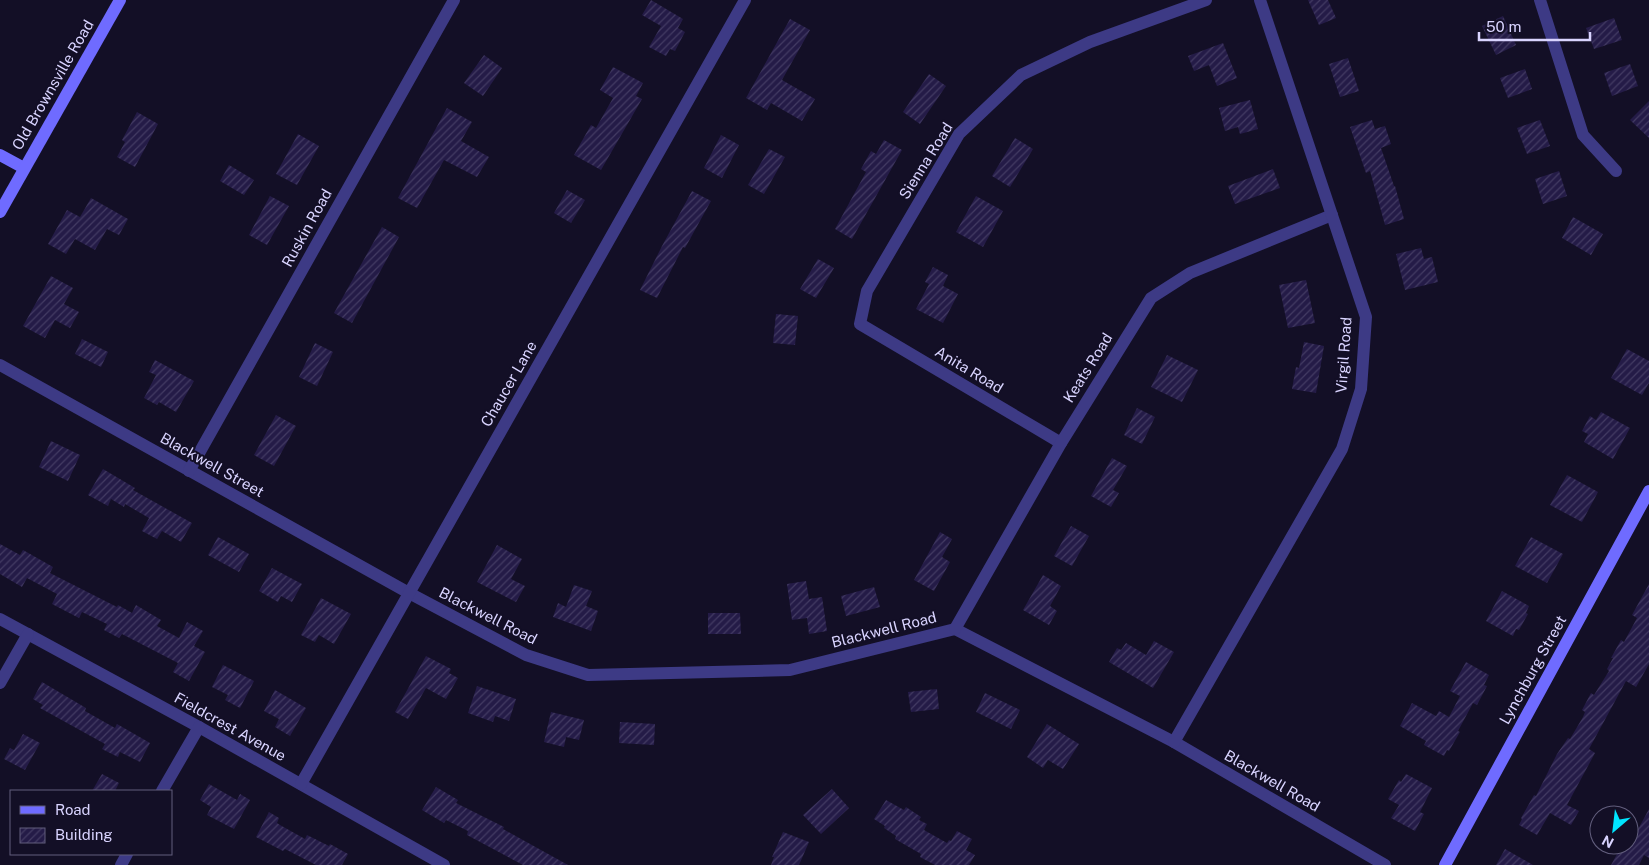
<svg xmlns="http://www.w3.org/2000/svg" width="1649" height="865" viewBox="0 0 1649 865" font-family="'Public Sans',sans-serif">
<style>
.building{fill:url(#building-hatch)}
.lines{fill:none;stroke-linecap:round;stroke-linejoin:round}
.street{stroke:#3d3a85;stroke-width:12}
.secondary{stroke:#6f6bff;stroke-width:12}
.labels{text-anchor:middle;stroke-width:4;stroke-linejoin:round;paint-order:stroke}
.street-label{font-size:15px;fill:#d9d4ff;stroke:#130f26}
</style>
<defs>
<pattern id="building-hatch" width="6" height="6" patternUnits="userSpaceOnUse" patternTransform="scale(1.25)"><rect width="6" height="6" fill="#241b47"/><path d="M-1 1l2-2M0 6l6-6M5 7l2-2" fill="none" stroke="#433b63"/></pattern>
</defs>
<rect width="100%" height="100%" fill="#130f26"/>
<g class="building">
<path d="M651 0 683 19 678 28 685 32 675 51 670 49 666 56 649 47 661 26 642 15Z"/>
<path d="M1308 0H1328L1336 18 1319 25Z"/>
<path d="M1503 16 1516 45 1496 55 1482 26Z"/>
<path d="M1614 18 1622 40 1594 49 1586 28Z"/>
<path d="M790 19 810 30 782 80 815 99 802 121 771 103 767 110 746 98Z"/>
<path d="M1223 43 1237 78 1217 86 1209 65 1194 71 1188 56Z"/>
<path d="M484 55 502 68 483 96 464 83Z"/>
<path d="M1348 58 1359 91 1340 97 1329 64Z"/>
<path d="M1630 64 1638 86 1612 96 1604 73Z"/>
<path d="M613 67 643 83 636 96 642 99 601 170 574 155 591 125 596 128 613 98 600 90Z"/>
<path d="M1525 69 1532 89 1508 98 1500 78Z"/>
<path d="M929 74 946 86 920 124 903 112Z"/>
<path d="M1250 100 1258 129 1240 134 1238 127 1225 131 1219 108Z"/>
<path d="M1649 101V138L1630 120Z"/>
<path d="M447 108 472 122 461 141 489 157 477 177 444 160 417 208 398 198Z"/>
<path d="M137 112 158 124 135 167 117 157 125 142 122 140Z"/>
<path d="M1372 120 1375 129 1385 126 1391 144 1381 148 1394 186H1395L1404 219 1385 225 1370 171 1366 173 1350 127Z"/>
<path d="M1540 120 1550 146 1527 154 1517 128Z"/>
<path d="M298 134 319 146 297 185 276 174Z"/>
<path d="M721 135 739 145 722 178 704 168Z"/>
<path d="M1015 138 1033 149 1010 187 992 176Z"/>
<path d="M884 140 902 150 852 239 835 229 866 172 861 169 871 151 876 154Z"/>
<path d="M769 149 785 157 764 194 748 185Z"/>
<path d="M229 165 254 180 244 195 220 181Z"/>
<path d="M1273 169 1280 188 1235 204 1228 186Z"/>
<path d="M1559 171 1567 196 1543 204 1535 179Z"/>
<path d="M567 190 585 200 571 223 554 213Z"/>
<path d="M692 191 711 201 685 248 683 247 657 298 640 290 662 246Z"/>
<path d="M270 196 289 206 267 245 249 235Z"/>
<path d="M976 196 1003 211 983 247 956 232Z"/>
<path d="M91 198 128 219 119 235 107 229 95 250 75 239 66 254 48 244 67 210 80 217Z"/>
<path d="M1573 217 1603 234 1591 255 1562 238Z"/>
<path d="M382 227 399 237 352 323 334 313Z"/>
<path d="M1421 248 1424 259 1432 257 1438 282 1405 290 1396 254Z"/>
<path d="M818 259 834 268 816 298 800 289Z"/>
<path d="M933 267 948 275 943 286 958 294 943 323 916 309 929 284 925 282Z"/>
<path d="M51 276 73 288 64 304 79 312 70 328 55 320 45 338 23 326Z"/>
<path d="M1306 280 1315 323 1288 328 1279 285Z"/>
<path d="M776 314 798 316 795 345 773 343Z"/>
<path d="M82 339 108 352 101 367 75 354Z"/>
<path d="M1304 342 1324 346 1316 393 1292 389 1296 367 1299 368Z"/>
<path d="M315 343 333 352 317 386 299 377Z"/>
<path d="M1627 349 1649 361V383L1642 395 1611 378Z"/>
<path d="M1167 355 1198 370 1182 402 1151 387Z"/>
<path d="M155 360 194 381 176 412 159 402 157 405 144 398 156 375 149 372Z"/>
<path d="M1137 408 1155 417 1142 444 1124 435Z"/>
<path d="M1601 412 1630 428 1613 459 1584 442 1588 434 1582 431 1590 416 1596 420Z"/>
<path d="M276 415 296 426 274 466 254 455Z"/>
<path d="M51 441 80 455 68 481 39 467Z"/>
<path d="M1112 458 1127 466 1113 490 1119 493 1111 507 1091 496Z"/>
<path d="M103 469 135 488 133 490 192 523 181 542 162 531 157 539 142 531 149 518 125 504 124 507 111 499 108 506 88 495Z"/>
<path d="M1567 475 1598 492 1582 522 1550 505Z"/>
<path d="M1071 526 1089 536 1072 566 1054 556Z"/>
<path d="M940 532 952 539 942 557 950 562 934 591 914 580Z"/>
<path d="M218 537 249 554 239 572 208 555Z"/>
<path d="M1531 537 1563 554 1547 583 1515 566Z"/>
<path d="M0 544 20 555 23 550 53 567 50 573 117 607 118 605 132 613 136 605 161 620 157 626 179 638 187 622 203 631 194 646 205 652 189 681 173 672 178 663 122 634 119 638 104 630 107 624 82 612 79 618 52 604 57 594 27 578 22 587 0 574Z"/>
<path d="M497 545 522 559 511 579 525 586 516 602 477 582Z"/>
<path d="M272 568 302 584 292 602 281 596 278 602 259 591Z"/>
<path d="M1043 575 1061 586 1050 606 1057 611 1049 625 1023 610Z"/>
<path d="M806 581 809 599 822 597 827 631 809 634 807 618 792 620 787 584Z"/>
<path d="M1649 584V664L1636 687 1626 681 1589 749 1595 753 1567 805 1579 811 1571 825 1550 813 1537 835 1519 825 1522 819 1521 818 1534 795 1536 796 1557 754 1568 738 1570 739 1583 717 1585 712 1582 710 1591 693 1594 695 1609 671 1607 669 1613 658H1611L1621 640 1624 642 1637 618 1632 615Z"/>
<path d="M574 585 592 591 586 606 598 611 591 631 553 617 558 603 566 607Z"/>
<path d="M874 587 880 607 846 616 841 596Z"/>
<path d="M1502 591 1529 606 1526 613 1528 614 1519 630 1516 629 1513 636 1486 621Z"/>
<path d="M321 598 351 614 334 644 319 635 315 642 301 635Z"/>
<path d="M708 613H740L741 634H708Z"/>
<path d="M1154 641 1174 652 1153 688 1109 662 1117 648 1121 650 1126 643 1146 655Z"/>
<path d="M426 656 451 669 449 673 458 678 446 699 426 688 408 719 395 712Z"/>
<path d="M1466 662 1489 675 1484 685 1487 686 1477 705 1473 703 1458 731 1460 732 1449 751 1447 750 1444 756 1424 745 1426 741 1400 726 1412 703 1436 716 1439 711 1449 717 1460 696 1450 691Z"/>
<path d="M223 665 254 681 240 708 225 700 228 695 212 687Z"/>
<path d="M42 682 86 708 85 711 115 728 117 724 150 743 140 762 120 752 118 757 102 749 105 744 40 708 43 705 33 699Z"/>
<path d="M477 686 516 699 509 721 495 716 493 722 468 713Z"/>
<path d="M937 689 939 709 911 712 908 692Z"/>
<path d="M275 690 306 708 290 736 275 727 279 719 264 711Z"/>
<path d="M985 693 1020 710 1011 729 976 712Z"/>
<path d="M551 712 584 720 579 740 566 737 564 747 544 742Z"/>
<path d="M620 722 655 724 654 745 619 743Z"/>
<path d="M1047 724 1079 744 1063 769 1048 760 1043 768 1027 757Z"/>
<path d="M23 734 40 743 25 770 4 759 10 748 14 750Z"/>
<path d="M102 774 119 783 115 791H92Z"/>
<path d="M1406 774 1432 788 1420 812 1424 814 1415 831 1391 818 1399 805 1388 799 1399 780 1401 782Z"/>
<path d="M209 784 237 800 240 794 250 800 234 829 207 815 211 807 200 800Z"/>
<path d="M436 787 458 800 456 803 504 827 503 829 568 865H523L467 835 468 831 446 820 444 823 422 810Z"/>
<path d="M832 789 849 808 821 834 803 815Z"/>
<path d="M886 800 904 810 906 807 921 817 919 820 927 824 924 830 947 843 949 840 951 841 957 831 972 839 966 850 975 855 969 865H935L920 857 921 854 895 839 896 836 884 828 885 826 874 819Z"/>
<path d="M1649 809V858L1644 855 1639 865H1611L1622 845H1629V829L1636 833Z"/>
<path d="M269 812 279 818 277 823 280 825 305 839 307 835 329 846 330 844 348 854 342 865H316L285 849 283 851 256 837Z"/>
<path d="M783 832 809 842 799 865H771L774 857H772Z"/>
<path d="M1505 849 1533 865H1496Z"/>
</g>
<g class="lines">
<g class="street">
<path d="M1540 0 1583 135 1616 171"/>
<path d="M0 365 409 593 526 655 588 675 790 670 955 629 1174 742 1385 865"/>
<path d="M1061 443 860 324 867 291 959 134 1021 75 1090 42 1206 0"/>
<path d="M189 471 454 0"/>
<path d="M0 619 199 727 444 865"/>
<path d="M955 629 1061 443 1151 298 1190 273 1332 215"/>
<path d="M0 683 28 634"/>
<path d="M1174 742 1342 449 1361 389 1366 317 1260 0"/>
<path d="M301 784 745 0"/>
<path d="M162 791 199 727"/>
<path d="M121 865 127 854"/>
</g>
<g class="secondary">
<path d="M0 155 24 168"/>
<path d="M0 212 120 0"/>
<path d="M1445 865 1649 491"/>
</g>
</g>
<g class="labels">
<g class="street-label">
<text transform="translate(53 85) rotate(-60)" y="5">Old Brownsville Road</text>
<text transform="translate(926 161) rotate(-58)" y="5">Sienna Road</text>
<text transform="translate(307 228) rotate(-61)" y="5">Ruskin Road</text>
<text transform="translate(1344 355) rotate(-86)" y="5">Virgil Road</text>
<text transform="translate(1088 368) rotate(-58)" y="5">Keats Road</text>
<text transform="translate(969 370) rotate(31)" y="5">Anita Road</text>
<text transform="translate(509 384) rotate(-60)" y="5">Chaucer Lane</text>
<text transform="translate(212 465) rotate(29)" y="5">Blackwell Street</text>
<text transform="translate(488 616) rotate(27)" y="5">Blackwell Road</text>
<text transform="translate(884 630) rotate(-14)" y="5">Blackwell Road</text>
<text transform="translate(1533 670) rotate(-61)" y="5">Lynchburg Street</text>
<text transform="translate(230 727) rotate(29)" y="5">Fieldcrest Avenue</text>
<text transform="translate(1272 781) rotate(30)" y="5">Blackwell Road</text>
</g>
</g>
<rect x="10" y="790" width="162" height="65" fill="#130f26" stroke="#625e7d"/>
<rect x="20" y="806" width="25" height="8" fill="#6f6bff" stroke="#625e7d"/>
<text x="55" y="815" font-size="15" fill="#d9d4ff">Road</text>
<rect x="20" y="828" width="25" height="15" fill="url(#building-hatch)" stroke="#625e7d"/>
<text x="55" y="840" font-size="15" fill="#d9d4ff">Building</text>
<g transform="translate(1614 830) rotate(208)"><circle r="24" fill="#130f26" stroke="#625e7d"/>
<path d="M0-4L9 19L0 12L-9 19Z" fill="#00e5ff"/>
<text y="-8" font-size="14" font-weight="bold" text-anchor="middle" fill="#d9d4ff">N</text>
</g>
<path d="M1479 32v8h111v-8" fill="none" stroke="#d9d4ff" stroke-width="2.5"/>
<text x="1486" y="32" font-size="15" fill="#d9d4ff" stroke="#130f26" stroke-width="4" paint-order="stroke">50 m</text>
</svg>
